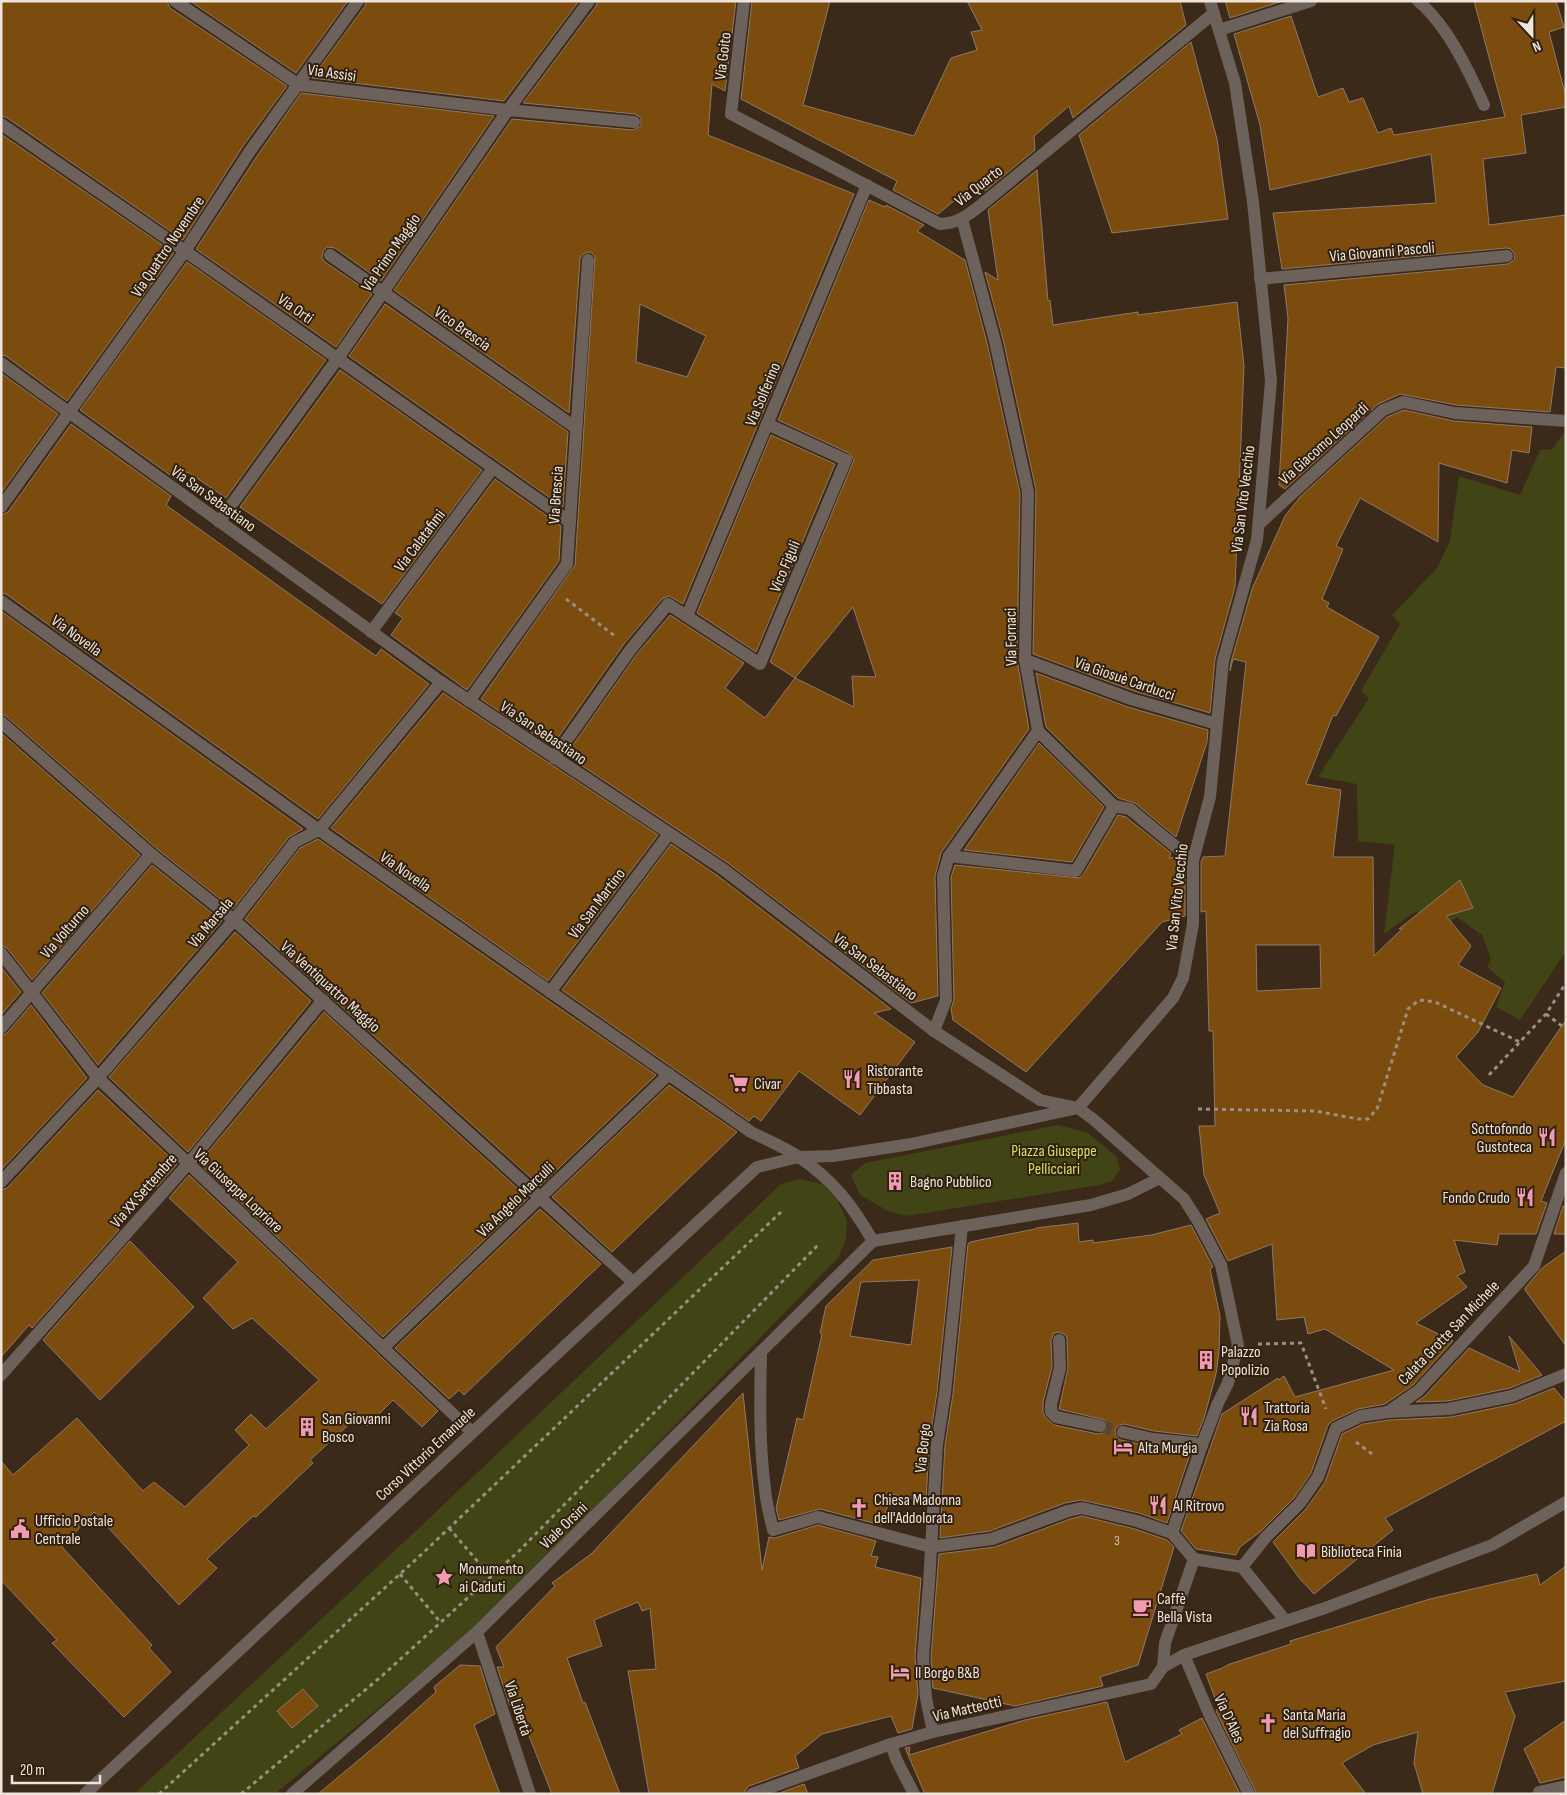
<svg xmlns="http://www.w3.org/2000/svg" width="1567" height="1795" viewBox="0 0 1567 1795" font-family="'Sofia Sans Condensed',sans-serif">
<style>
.green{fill:#414414}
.building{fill:#7c4c0f;stroke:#8d7966;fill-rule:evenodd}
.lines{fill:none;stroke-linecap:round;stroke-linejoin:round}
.minor-tunnel{stroke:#564636;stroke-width:12;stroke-dasharray:12 6;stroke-linecap:butt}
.path{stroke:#9c8e81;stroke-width:3;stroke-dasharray:4 4;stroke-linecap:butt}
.minor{stroke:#6c625b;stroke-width:12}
.labels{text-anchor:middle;stroke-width:4;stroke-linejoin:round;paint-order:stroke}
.number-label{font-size:14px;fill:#d2bea7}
.street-label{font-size:16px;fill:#efe4da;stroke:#30200f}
.poi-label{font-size:16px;fill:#efe4da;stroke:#30200f;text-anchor:start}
.park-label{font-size:16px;fill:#d6e062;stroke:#30200f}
</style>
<rect width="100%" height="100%" fill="#3b2a19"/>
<g class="green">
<path d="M1566 429V951L1520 1020 1496 1007 1505 982 1487 967 1491 959 1482 935 1457 917 1440 930 1418 912 1413 913 1384 934 1395 845 1358 841 1357 784 1318 777 1369 698 1361 691 1400 624 1392 615 1437 568 1450 541 1459 476 1520 495 1540 450 1553 449Z"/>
<path d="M1058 1125 1088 1133 1117 1157 1120 1170 1112 1181 1099 1185 907 1216 890 1212 860 1195 851 1175 865 1163Z"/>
<path d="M799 1179 822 1184 836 1198 847 1220 846 1239 838 1258 486 1619 275 1794H134L421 1526 781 1184Z"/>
</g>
<g class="building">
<path d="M1 1H167L170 8 287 86 243 146 183 240 6 117 1 116Z"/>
<path d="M190 1H348L296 73Z"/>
<path d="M366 1H579L504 101 312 78 365 6Z"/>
<path d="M597 1H736L725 91 712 84 708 135 854 194 683 604 669 596 662 599 624 644 552 746 481 699 575 565 595 257 592 253 588 252 582 255 580 259 569 413 394 290 512 119 633 130 641 126V118L635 114 523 103 596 6ZM640 304 706 336 687 377 636 362Z"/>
<path d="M752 1H830L803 105 914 136 951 58 977 50 971 32 982 30 967 1H1180L1186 25 1073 118 1069 106 1034 136 1035 150 985 191 983 177 938 214 893 190 897 181 741 99Z"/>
<path d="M1225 1H1283L1230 18Z"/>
<path d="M1474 1H1556L1564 27 1549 32 1566 97V107L1521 115 1526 153 1483 159 1489 225 1566 215V368L1556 367 1550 412 1456 405 1400 394 1378 404 1285 489 1279 485 1288 318 1284 285 1508 264 1514 260 1515 255 1511 249 1506 248 1282 269 1273 213 1436 203 1431 154 1270 190 1260 125 1234 34 1291 16 1318 97 1343 88 1349 102 1363 98 1378 133 1391 128 1394 135 1505 117Z"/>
<path d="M1191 42 1217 139 1228 219 1112 233 1079 135Z"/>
<path d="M301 93 494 116 381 281 335 248 327 247 323 251 322 258 325 262 372 294 336 347 196 249 257 156Z"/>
<path d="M1 134 174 253 67 401 6 356 1 355Z"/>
<path d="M1037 170 1048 301 1050 300 1053 325 1138 312V315L1237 302 1244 366 1235 587 1215 659 1210 713 1134 691 1033 654 1036 490 1003 339 985 272 998 280 988 210Z"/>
<path d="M869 200 885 207 886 205 924 225 917 231 965 260 987 343 1020 493 1017 660 1029 729 941 853 935 876 938 996 911 1003 728 863 566 755 637 654 670 615 744 663 725 688 765 718 795 678 770 662 854 460 849 453 778 420ZM853 607 876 677 852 676 854 707 795 678Z"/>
<path d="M187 262 326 360 226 498 188 472 181 483 80 410Z"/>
<path d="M385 304 568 432 563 507 349 356Z"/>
<path d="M340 370 482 470 382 604 240 507Z"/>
<path d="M1 373 58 414 1 493Z"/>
<path d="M1404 410 1454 421 1532 427 1529 453 1512 450 1507 483 1439 463 1438 542 1360 498 1336 546 1343 549 1322 599 1329 603 1327 607 1379 637 1336 716 1333 715 1306 784 1341 790 1333 857H1373L1374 956 1403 928 1399 929 1460 880 1473 908 1446 916 1471 946 1458 965 1501 988 1478 1032 1456 1057 1483 1085 1513 1097 1566 1020V1139L1541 1201 1547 1203 1536 1234H1499L1497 1245 1454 1240 1465 1272 1457 1276 1467 1287 1416 1323 1453 1341 1413 1385 1385 1404 1358 1409 1332 1421 1328 1425 1311 1473 1294 1498 1260 1532 1240 1547 1236 1555 1196 1549 1181 1531 1222 1414 1278 1378 1279 1380 1284 1376 1295 1397 1394 1370 1325 1329 1308 1334 1304 1317 1277 1320 1272 1244 1228 1261 1206 1219 1220 1213 1204 1175 1199 1126H1215L1213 1031H1209L1206 911 1201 912V862L1203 857 1225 856 1246 662 1233 659 1230 671 1231 662 1252 589 1285 516 1300 497 1387 417ZM1256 945H1320L1321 988 1257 991Z"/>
<path d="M71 424 171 496 166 505 376 656 381 649 429 684 318 819 6 594 1 593V515L8 512Z"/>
<path d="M771 435 835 464 756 652 697 613Z"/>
<path d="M495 479 561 526 559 561 467 690 391 635 403 618 395 613Z"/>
<path d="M1 611 303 829 289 837 233 909 156 848 6 716 1 714Z"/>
<path d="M1036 673 1128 707 1208 730 1207 742 1176 837 1135 803 1118 798 1046 727Z"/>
<path d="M443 693 658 835 548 981 331 828Z"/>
<path d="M1 733 140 855 32 980 7 948 1 945Z"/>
<path d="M1039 743 1104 807 1072 862 964 850Z"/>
<path d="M1118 815 1126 817 1171 853 1169 858 1176 857 1185 865V916L1162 922 1026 1072 953 1020 951 1009 954 1000 951 877 955 865 1079 878 1083 875Z"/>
<path d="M318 839 546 999 656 1075 540 1186 245 919 300 848Z"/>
<path d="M671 844 718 876 891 1009 874 1013 915 1042 860 1115 799 1071 761 1121 754 1116 749 1121 562 990Z"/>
<path d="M152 865 222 921 98 1065 42 993Z"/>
<path d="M235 932 311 1001 188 1152 109 1077Z"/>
<path d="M1 967 21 992 1 1015Z"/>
<path d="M31 1005 87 1078 1 1170V1036L7 1033Z"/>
<path d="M324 1012 528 1198 383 1337 199 1163Z"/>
<path d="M669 1085 737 1132 612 1252 552 1197Z"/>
<path d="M98 1090 177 1164 157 1187 152 1183 115 1226 119 1230 32 1328 29 1325 1 1357V1190L7 1188Z"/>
<path d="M189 1175 438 1411 422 1427 393 1400 367 1426 357 1417 310 1460 313 1463 256 1517 253 1516 207 1559 217 1568 179 1605 94 1512 62 1547 152 1645 149 1648 171 1672 124 1717 52 1643 57 1640 1 1580V1461L13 1475 77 1418 143 1491 154 1482 185 1507 249 1445 235 1430 251 1414 266 1429 319 1380 252 1318 233 1329 203 1298 238 1262 169 1198Z"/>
<path d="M1563 1206 1566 1207V1234H1554Z"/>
<path d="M540 1209 601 1264 464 1395 459 1390 449 1399 395 1348Z"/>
<path d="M1078 1223 1079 1242 1093 1240V1243L1151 1235 1191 1225 1213 1267 1210 1269 1220 1316 1219 1351 1216 1374 1204 1418 1197 1436 1154 1431 1124 1424 1117 1426 1115 1431 1117 1438 1121 1440 1152 1447 1191 1451 1167 1523 1139 1513 1081 1500 1065 1503 990 1531 940 1538 945 1445 953 1394 968 1244 970 1242 1035 1229 1036 1228ZM1059 1332 1066 1335 1067 1339 1068 1368 1059 1409 1105 1420 1108 1427 1103 1433 1098 1434 1054 1425 1045 1417 1043 1412V1402L1052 1367 1051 1340 1054 1333Z"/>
<path d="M130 1241 194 1307 100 1400 43 1340Z"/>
<path d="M952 1247 937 1392 929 1444 926 1502 892 1494 881 1525 820 1509 779 1520 776 1508 797 1418 803 1420 822 1334 820 1333 826 1306 873 1260ZM919 1280 911 1345 850 1336 861 1282Z"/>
<path d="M1566 1251V1346L1525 1290V1288L1542 1268Z"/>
<path d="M1509 1336 1542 1375 1510 1388 1448 1401 1416 1402 1424 1397 1469 1348 1520 1372Z"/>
<path d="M1554 1388 1566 1402V1421L1385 1518 1393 1530 1314 1594 1300 1579 1273 1542 1306 1509 1325 1482 1342 1434 1363 1424 1389 1420 1451 1417 1514 1404Z"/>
<path d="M743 1393 762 1570 769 1537 775 1538 818 1525 876 1541 871 1556 878 1557 875 1567 921 1578 915 1656 918 1694 912 1729 898 1733 891 1716 822 1734 795 1756 799 1768 749 1786 746 1789 744 1794H649L628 1671 656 1669 650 1608 642 1611 638 1602 594 1620 602 1646 567 1658 583 1703 585 1702 620 1794H552L516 1703 510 1706 497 1667H504L496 1647 555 1586 552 1583 591 1554Z"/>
<path d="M1082 1516 1135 1529 1167 1540 1174 1547 1138 1665 1100 1677 1103 1686 1015 1706 933 1688 931 1657 939 1554 995 1547 1070 1519Z"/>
<path d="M1566 1566V1681L1505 1692 1515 1716 1492 1794H1423L1414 1763 1418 1732 1373 1745 1342 1763 1366 1794H1257L1217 1713 1216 1710 1219 1709 1206 1674 1220 1669 1230 1664 1291 1644 1290 1641 1430 1599 1537 1574 1540 1585Z"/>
<path d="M460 1665 480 1666 495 1714 474 1725 500 1794H318L379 1743 436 1692 434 1687Z"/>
<path d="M303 1689 318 1706 292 1728 277 1711Z"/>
<path d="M1107 1702 1125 1762 1182 1734 1179 1730 1202 1718 1240 1794H925L905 1748 910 1747 909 1755 1025 1720Z"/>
<path d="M1566 1720V1777L1540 1783 1524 1749Z"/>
<path d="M804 1784 808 1794H777Z"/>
</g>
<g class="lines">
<path class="minor-tunnel" d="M1100 1426 1123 1432"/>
<g class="path">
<path d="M566 599 615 636"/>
<path d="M1546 1014 1566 1029"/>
<path d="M1489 1075 1546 1014 1566 983"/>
<path d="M1198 1109 1315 1111 1358 1119H1368L1377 1109 1408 1009 1419 1000 1435 1002 1520 1042"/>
<path d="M1258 1344 1301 1343 1326 1409"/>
<path d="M1356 1442 1372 1454"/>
<path d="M449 1528 491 1577"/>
<path d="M400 1574 441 1623"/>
<path d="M159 1794 423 1553 781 1212"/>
<path d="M241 1794 383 1675 520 1550 818 1245"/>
</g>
<g class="minor">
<path d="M175 1 299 85 508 110 634 122"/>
<path d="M744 1 731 114 940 224C959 224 972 212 986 201L1214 13"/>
<path d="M1418 1C1447 25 1469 71 1484 105"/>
<path d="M1219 30 1311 1"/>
<path d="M1 124 185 251 570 522"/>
<path d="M330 255 576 428"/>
<path d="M1260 279 1507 256"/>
<path d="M1 363 441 682 723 869 934 1031 1040 1100 1078 1108 1093 1119 1184 1199 1198 1221 1221 1265 1238 1345 1228 1383 1218 1403 1202 1445 1172 1533 1194 1559"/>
<path d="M1 507 185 251 250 151 358 1"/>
<path d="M219 522 338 358 508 110 589 1"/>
<path d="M1259 524 1383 410 1403 402 1455 413 1566 421"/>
<path d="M1 601 319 830 751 1132C767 1140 784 1147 799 1157 834 1181 852 1205 873 1241"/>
<path d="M687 616 867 185"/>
<path d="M371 632 493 468"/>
<path d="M1025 660 1131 699 1217 724"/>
<path d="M469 701 567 564 588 260"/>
<path d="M1 722 151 854 234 920 633 1282"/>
<path d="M1038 731 1114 806 1130 809 1193 861"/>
<path d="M554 758 631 649 668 604 760 664 846 460 767 424"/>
<path d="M949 856 1076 871 1114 806"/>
<path d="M1 953 98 1078 472 1432"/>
<path d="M550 992 669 834"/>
<path d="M1 1028 151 854"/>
<path d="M934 1031 946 1000 943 876 949 856 1038 731 1025 660 1028 492 995 341 962 219"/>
<path d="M1 1182 98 1078 234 920 295 842 319 830 441 682"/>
<path d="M873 1241 1091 1205 1128 1194 1160 1178"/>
<path d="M1059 1340 1060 1368 1051 1404V1412L1056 1417 1100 1426"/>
<path d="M383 1348 669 1074"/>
<path d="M761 1353C760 1398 759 1443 765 1489 766 1503 770 1517 773 1530L818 1517 931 1547 992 1539 1068 1511 1082 1508 1137 1521 1172 1533"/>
<path d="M1 1375 188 1164 323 1000"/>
<path d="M1388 1412 1449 1409 1512 1396 1566 1374"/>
<path d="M1123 1432 1153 1439 1192 1443 1202 1445"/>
<path d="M1194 1559 1242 1567 1285 1620"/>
<path d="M1242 1567 1266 1537 1300 1503 1318 1477 1336 1428 1361 1416 1388 1412 1418 1391 1534 1266 1566 1173"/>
<path d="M477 1632 530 1794"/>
<path d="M1184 1655 1210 1716 1249 1794"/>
<path d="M1163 1667 1165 1643 1194 1559"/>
<path d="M933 1732 926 1698 923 1657 929 1584 937 1444 945 1393 962 1226"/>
<path d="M891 1744 896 1759 914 1794"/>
<path d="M1539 1792 1566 1786"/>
<path d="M85 1794 757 1167 799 1157 833 1156 911 1144 1078 1108 1173 998 1183 978 1193 924V861L1210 797 1223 661 1257 540 1271 381 1253 202 1235 83 1210 1"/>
<path d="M292 1794 477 1632 873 1241"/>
<path d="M752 1794 891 1744 933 1732 1151 1684 1163 1667 1184 1655 1325 1608 1492 1545 1566 1502"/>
</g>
</g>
<defs>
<g id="restaurant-bare" transform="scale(1.5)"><path d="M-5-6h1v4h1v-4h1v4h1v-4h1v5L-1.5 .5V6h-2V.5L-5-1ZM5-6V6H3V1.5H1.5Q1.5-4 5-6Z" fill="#f19ab1" stroke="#30200f" stroke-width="2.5" paint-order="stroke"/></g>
<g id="supermarket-bare" transform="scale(1.5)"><path d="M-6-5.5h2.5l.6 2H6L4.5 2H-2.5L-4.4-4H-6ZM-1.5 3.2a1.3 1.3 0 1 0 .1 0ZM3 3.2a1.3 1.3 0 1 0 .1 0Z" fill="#f19ab1" stroke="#30200f" stroke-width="2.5" paint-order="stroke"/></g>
<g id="building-bare" transform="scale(1.5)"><path d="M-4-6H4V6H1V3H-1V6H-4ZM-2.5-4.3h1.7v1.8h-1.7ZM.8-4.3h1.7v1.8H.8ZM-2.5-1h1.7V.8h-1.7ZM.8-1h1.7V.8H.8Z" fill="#f19ab1" stroke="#30200f" stroke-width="2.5" paint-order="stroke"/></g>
<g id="hotel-bare" transform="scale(1.5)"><path d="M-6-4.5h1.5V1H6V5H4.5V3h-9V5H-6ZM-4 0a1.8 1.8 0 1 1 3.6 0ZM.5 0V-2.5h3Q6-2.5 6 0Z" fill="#f19ab1" stroke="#30200f" stroke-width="2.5" paint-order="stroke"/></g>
<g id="church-bare" transform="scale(1.5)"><path d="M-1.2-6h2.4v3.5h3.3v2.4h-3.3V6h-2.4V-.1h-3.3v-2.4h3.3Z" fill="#f19ab1" stroke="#30200f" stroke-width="2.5" paint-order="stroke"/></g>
<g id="civic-bare" transform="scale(1.5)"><path d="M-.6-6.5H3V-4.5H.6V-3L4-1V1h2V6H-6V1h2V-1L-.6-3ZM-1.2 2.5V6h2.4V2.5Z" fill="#f19ab1" stroke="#30200f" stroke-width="2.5" paint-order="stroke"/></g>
<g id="library-bare" transform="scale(1.5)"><path d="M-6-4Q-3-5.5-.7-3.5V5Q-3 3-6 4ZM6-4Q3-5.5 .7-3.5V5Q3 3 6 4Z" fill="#f19ab1" stroke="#30200f" stroke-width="2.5" paint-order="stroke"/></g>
<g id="sight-bare" transform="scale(1.5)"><path d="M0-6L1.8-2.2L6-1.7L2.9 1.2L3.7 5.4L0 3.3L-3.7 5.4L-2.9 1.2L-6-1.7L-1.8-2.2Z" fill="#f19ab1" stroke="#30200f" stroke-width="2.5" paint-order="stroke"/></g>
<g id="cafe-bare" transform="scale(1.5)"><path d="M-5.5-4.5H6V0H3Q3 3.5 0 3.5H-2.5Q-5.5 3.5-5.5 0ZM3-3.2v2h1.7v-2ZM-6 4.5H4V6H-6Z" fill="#f19ab1" stroke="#30200f" stroke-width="2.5" paint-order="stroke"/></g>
</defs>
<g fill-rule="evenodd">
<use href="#restaurant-bare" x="852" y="1079"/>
<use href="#supermarket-bare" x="739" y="1083"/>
<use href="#restaurant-bare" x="1547" y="1137"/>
<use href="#building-bare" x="895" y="1181"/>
<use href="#restaurant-bare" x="1525" y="1197"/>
<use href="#building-bare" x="1206" y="1360"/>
<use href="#restaurant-bare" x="1249" y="1416"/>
<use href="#building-bare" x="307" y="1427"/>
<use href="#hotel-bare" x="1123" y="1447"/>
<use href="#restaurant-bare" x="1158" y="1505"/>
<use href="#church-bare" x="859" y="1508"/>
<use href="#civic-bare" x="20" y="1529"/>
<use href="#library-bare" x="1306" y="1551"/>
<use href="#sight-bare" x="444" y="1577"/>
<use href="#cafe-bare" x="1142" y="1607"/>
<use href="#hotel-bare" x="900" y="1672"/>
<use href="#church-bare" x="1268" y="1723"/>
</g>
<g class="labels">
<g class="number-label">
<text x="1117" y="1545">3</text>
</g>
<g class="street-label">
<text transform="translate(722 56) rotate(-83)" y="6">Via Goito</text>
<text transform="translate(332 72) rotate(8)" y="6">Via Assisi</text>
<text transform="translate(978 185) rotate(-38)" y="6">Via Quarto</text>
<text transform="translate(167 246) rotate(-56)" y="6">Via Quattro Novembre</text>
<text transform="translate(1382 251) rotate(-5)" y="6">Via Giovanni Pascoli</text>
<text transform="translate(390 252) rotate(-55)" y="6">Via Primo Maggio</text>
<text transform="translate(296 308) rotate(35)" y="6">Via Orti</text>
<text transform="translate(463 328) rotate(35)" y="6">Vico Brescia</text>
<text transform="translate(762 394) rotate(-67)" y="6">Via Solferino</text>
<text transform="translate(1323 443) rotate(-42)" y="6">Via Giacomo Leopardi</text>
<text transform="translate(555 495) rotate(-86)" y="6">Via Brescia</text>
<text transform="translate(214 498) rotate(36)" y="6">Via San Sebastiano</text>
<text transform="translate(1242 499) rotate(-83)" y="6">Via San Vito Vecchio</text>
<text transform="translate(419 540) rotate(-53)" y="6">Via Calatafimi</text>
<text transform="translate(784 566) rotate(-67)" y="6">Vico Figuli</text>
<text transform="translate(77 635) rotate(36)" y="6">Via Novella</text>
<text transform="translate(1010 637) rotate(-91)" y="6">Via Fornaci</text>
<text transform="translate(1125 678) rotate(19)" y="6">Via Giosuè Carducci</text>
<text transform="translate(544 732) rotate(34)" y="6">Via San Sebastiano</text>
<text transform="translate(406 871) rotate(35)" y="6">Via Novella</text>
<text transform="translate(1176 897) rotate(-84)" y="6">Via San Vito Vecchio</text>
<text transform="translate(596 903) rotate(-53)" y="6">Via San Martino</text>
<text transform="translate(210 922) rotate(-50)" y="6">Via Marsala</text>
<text transform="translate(64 931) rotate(-49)" y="6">Via Volturno</text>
<text transform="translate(876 966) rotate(37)" y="6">Via San Sebastiano</text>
<text transform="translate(331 986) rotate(42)" y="6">Via Ventiquattro Maggio</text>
<text transform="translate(143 1190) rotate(-49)" y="6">Via XX Settembre</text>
<text transform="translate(239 1190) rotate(43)" y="6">Via Giuseppe Lopriore</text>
<text transform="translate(515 1199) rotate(-44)" y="6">Via Angelo Marculli</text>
<text transform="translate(1448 1332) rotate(-46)" y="6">Calata Grotte San Michele</text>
<text transform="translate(922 1448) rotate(-84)" y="6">Via Borgo</text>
<text transform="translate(425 1453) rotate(-43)" y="6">Corso Vittorio Emanuele</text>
<text transform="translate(563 1525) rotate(-44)" y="6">Viale Orsini</text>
<text transform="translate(519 1708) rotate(72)" y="6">Via Libertà</text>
<text transform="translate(967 1708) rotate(-13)" y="6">Via Matteotti</text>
<text transform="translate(1230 1718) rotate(65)" y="6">Via D'Ales</text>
</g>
<g class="poi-label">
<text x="867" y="1076">Ristorante<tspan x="867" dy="18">Tibbasta</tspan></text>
<text x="754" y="1089">Civar</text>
<text x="1532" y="1134" text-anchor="end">Sottofondo<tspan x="1532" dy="18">Gustoteca</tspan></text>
<text x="910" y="1187">Bagno Pubblico</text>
<text x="1510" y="1203" text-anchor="end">Fondo Crudo</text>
<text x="1221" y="1357">Palazzo<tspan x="1221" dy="18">Popolizio</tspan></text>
<text x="1264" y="1413">Trattoria<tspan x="1264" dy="18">Zia Rosa</tspan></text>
<text x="322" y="1424">San Giovanni<tspan x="322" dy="18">Bosco</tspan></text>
<text x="1138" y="1453">Alta Murgia</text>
<text x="874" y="1505">Chiesa Madonna<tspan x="874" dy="18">dell'Addolorata</tspan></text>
<text x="1173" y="1511">Al Ritrovo</text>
<text x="35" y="1526">Ufficio Postale<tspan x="35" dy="18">Centrale</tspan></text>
<text x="1321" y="1557">Biblioteca Finia</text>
<text x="459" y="1574">Monumento<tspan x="459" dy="18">ai Caduti</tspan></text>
<text x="1157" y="1604">Caffè<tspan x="1157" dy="18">Bella Vista</tspan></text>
<text x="915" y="1678">Il Borgo B&amp;B</text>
<text x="1283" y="1720">Santa Maria<tspan x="1283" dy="18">del Suffragio</tspan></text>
</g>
<g class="park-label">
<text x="1054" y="1156">Piazza Giuseppe<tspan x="1054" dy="18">Pellicciari</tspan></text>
</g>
</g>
<rect width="1567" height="1795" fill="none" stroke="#efe4da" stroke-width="5"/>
<g transform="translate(1532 35) rotate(158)" stroke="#30200f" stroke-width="4" paint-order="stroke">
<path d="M0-4L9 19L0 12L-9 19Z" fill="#efe4da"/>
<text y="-8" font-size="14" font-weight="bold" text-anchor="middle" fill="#efe4da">N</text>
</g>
<path d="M12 1775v8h88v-8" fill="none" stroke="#efe4da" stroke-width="2.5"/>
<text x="20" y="1775" font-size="15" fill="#efe4da" stroke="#30200f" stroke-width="4" paint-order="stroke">20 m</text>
</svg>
